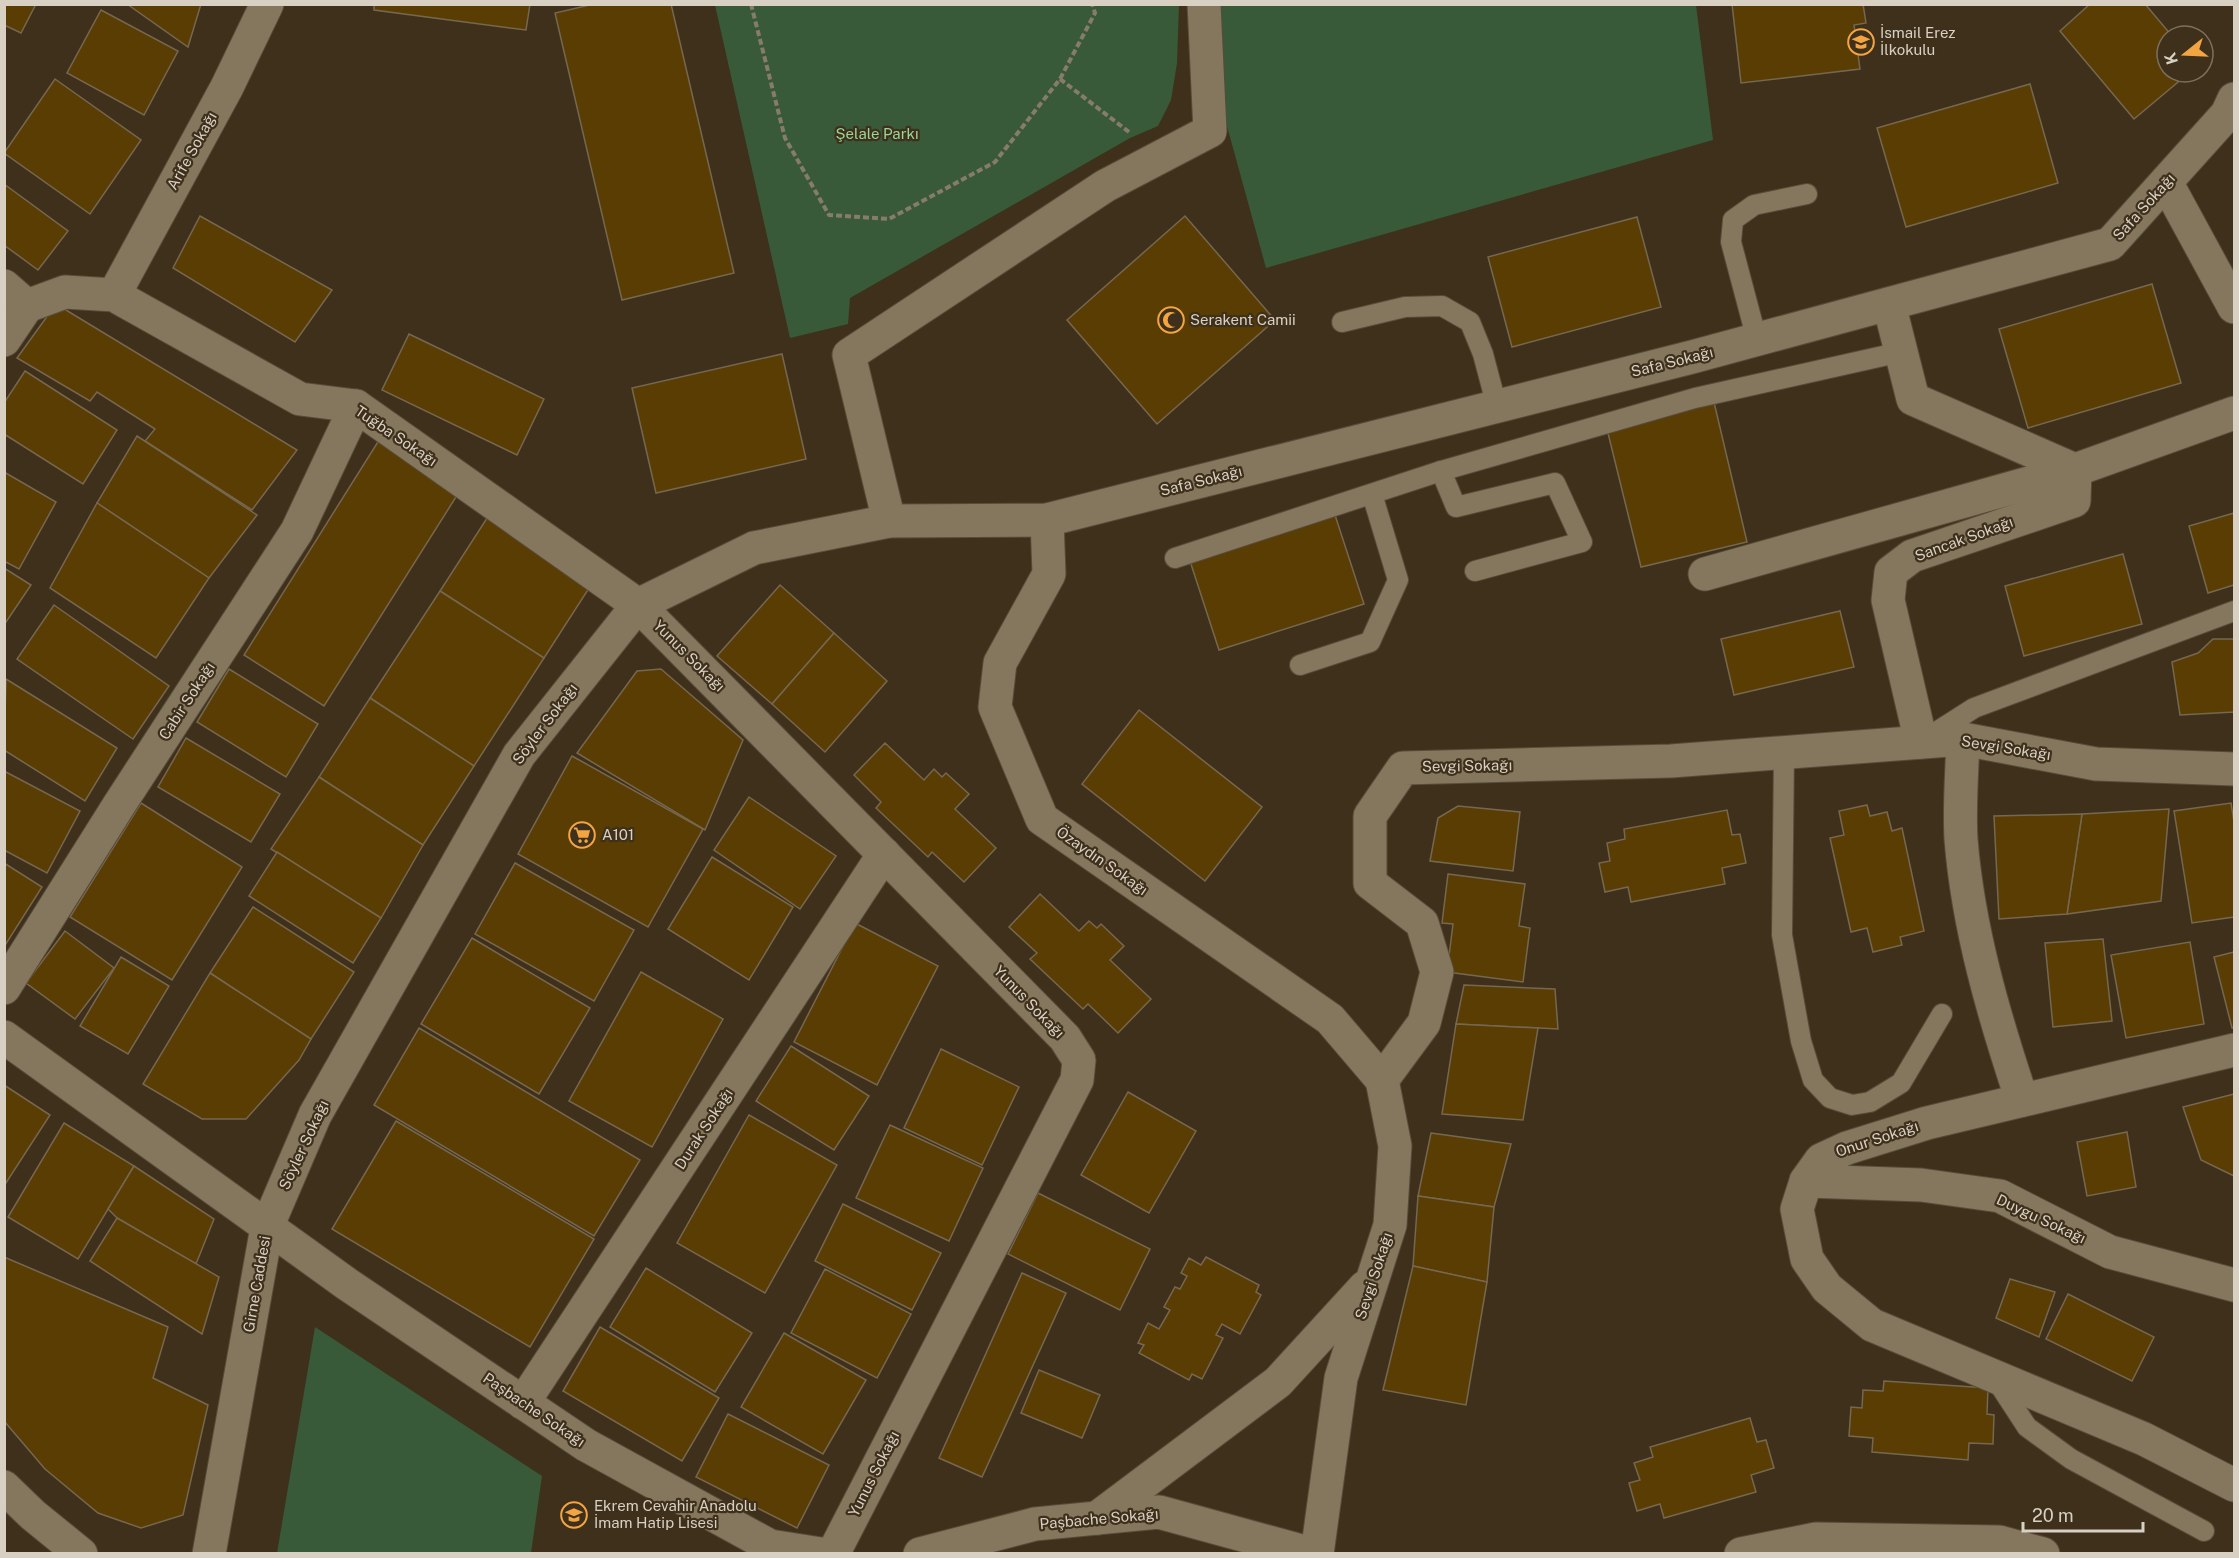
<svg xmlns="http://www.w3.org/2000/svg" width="2239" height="1558" viewBox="0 0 2239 1558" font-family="'Public Sans',sans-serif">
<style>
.green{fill:#385a38}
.building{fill:#5a3d03;stroke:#766750;stroke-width:1.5}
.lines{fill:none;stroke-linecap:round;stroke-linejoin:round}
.lane-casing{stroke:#574c39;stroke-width:22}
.street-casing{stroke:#574c39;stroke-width:35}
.path{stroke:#877c6b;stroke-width:4;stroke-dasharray:6 3;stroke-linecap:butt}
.lane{stroke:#85765e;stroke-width:20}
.street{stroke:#85765e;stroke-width:33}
.labels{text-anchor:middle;stroke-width:4.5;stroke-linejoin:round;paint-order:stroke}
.poi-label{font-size:15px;fill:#d8d0c3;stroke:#3e301b;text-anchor:start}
.park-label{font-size:15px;fill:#97d698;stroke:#3e301b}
.street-label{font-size:15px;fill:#d8d0c3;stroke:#3e301b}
</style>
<rect width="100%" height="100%" fill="#3e301b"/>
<g class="green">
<path d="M715 5H1179L1177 63 1171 100 1158 126 1130 138 850 298 848 324 790 338Z"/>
<path d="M1210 5H1696L1713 140 1266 268 1216 86Z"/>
<path d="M315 1327 542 1476 531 1553H277Z"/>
</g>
<g class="building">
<path d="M4 4H36L21 33 4 25Z"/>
<path d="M127 4H201L188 47Z"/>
<path d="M374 4H530L526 30 374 10Z"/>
<path d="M594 4H671L734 273 622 300 555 13Z"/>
<path d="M1732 4H1863L1866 23 1854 25 1860 69 1741 83Z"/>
<path d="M2090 4H2145L2172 36H2167V72H2190L2134 119 2060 31Z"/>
<path d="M101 10 178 51 144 115 67 73Z"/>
<path d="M55 79 141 140 90 214 4 153Z"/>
<path d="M2030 84 2058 183 1906 227 1877 128Z"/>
<path d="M4 184 68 231 38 270 4 245Z"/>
<path d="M200 216 332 290 295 342 173 268Z"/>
<path d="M1185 216 1275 320 1157 424 1067 320Z"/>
<path d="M1637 217 1661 307 1512 347 1488 257Z"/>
<path d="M2152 284 2181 383 2028 428 1999 329Z"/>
<path d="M56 304 297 450 252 510 145 441 155 429 97 392 90 401 17 358Z"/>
<path d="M409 334 544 399 517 455 382 390Z"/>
<path d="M782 354 806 459 656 493 632 388Z"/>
<path d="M25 371 117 430 83 484 4 434V403Z"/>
<path d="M1713 398 1747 542 1641 567 1606 425Z"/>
<path d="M137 436 257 515 209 578 97 503Z"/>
<path d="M381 437 461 489 324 706 244 655Z"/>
<path d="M4 472 56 502 19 569 4 561Z"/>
<path d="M97 503 209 578 156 658 50 588Z"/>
<path d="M1334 512 1364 604 1219 650 1189 558Z"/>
<path d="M2234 513V585L2208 593 2189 526Z"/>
<path d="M489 515 593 582 544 658 440 591Z"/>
<path d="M2123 554 2142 624 2024 656 2005 586Z"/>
<path d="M4 568 31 585 4 625Z"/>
<path d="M780 585 834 633 772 704 717 656Z"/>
<path d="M440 591 544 658 474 766 370 698Z"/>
<path d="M54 605 169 686 133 739 17 659Z"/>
<path d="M1840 611 1854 667 1734 695 1721 639Z"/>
<path d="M834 633 887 681 825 752 772 704Z"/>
<path d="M2213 639H2234V712L2180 715 2172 662 2198 653Z"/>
<path d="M229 669 318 724 286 777 197 722Z"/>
<path d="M661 669 743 740 705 830 577 753 637 671Z"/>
<path d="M6 679 117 748 85 801 4 750Z"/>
<path d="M370 698 474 766 423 845 319 777Z"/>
<path d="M1139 710 1262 807 1205 881 1082 784Z"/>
<path d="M186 738 280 794 251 842 158 787Z"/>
<path d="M885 743 924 780 934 769 942 777 946 773 969 794 955 809 996 848 964 882 932 852 928 857 876 808 881 802 854 775Z"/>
<path d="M572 756 703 829 648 927 518 854Z"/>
<path d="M4 771 80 811 47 873 4 850Z"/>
<path d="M319 777 423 845 381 918 271 849Z"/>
<path d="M749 797 836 856 800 909 714 850Z"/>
<path d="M141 803 242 867 172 980 70 917Z"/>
<path d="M2231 803 2234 822V917L2192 923 2174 811Z"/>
<path d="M1867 805 1870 816 1887 812 1892 831 1902 828 1924 931 1900 937 1902 945 1873 952 1867 928 1851 932 1830 838 1844 835 1839 811Z"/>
<path d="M1458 806 1520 812 1513 871 1430 861 1438 818Z"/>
<path d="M2169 809 2161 901 2067 914 2082 814Z"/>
<path d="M1727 810 1732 835 1740 834 1746 863 1722 868 1725 884 1631 902 1628 887 1605 892 1599 863 1610 861 1607 843 1625 839 1624 829Z"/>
<path d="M2082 814 2067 914 1999 919 1994 816Z"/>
<path d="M277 852 381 918 353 963 249 896Z"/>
<path d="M712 857 793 907 749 980 668 929Z"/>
<path d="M4 863 42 887 4 947Z"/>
<path d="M515 863 634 930 594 1001 475 934Z"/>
<path d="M1448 874 1525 884 1519 926 1530 928 1523 982 1447 972 1453 924 1442 923Z"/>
<path d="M1040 894 1079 931 1089 921 1097 928 1101 924 1124 946 1110 960 1151 999 1118 1033 1088 1004 1083 1009 1030 959 1037 953 1009 927Z"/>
<path d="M253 907 354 972 311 1039 210 973Z"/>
<path d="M855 923 938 966 877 1085 794 1042Z"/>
<path d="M65 931 114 968 75 1019 26 983Z"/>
<path d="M472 938 590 1008 539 1094 421 1024Z"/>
<path d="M2103 939 2112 1021 2053 1027 2045 943Z"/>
<path d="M2190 942 2204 1024 2126 1038 2111 955Z"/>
<path d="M2234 952V1028H2232L2214 957Z"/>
<path d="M121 957 169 986 128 1054 80 1026Z"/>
<path d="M641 972 723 1019 652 1147 569 1101Z"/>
<path d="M210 973 311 1039 299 1060 246 1119H202L143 1084Z"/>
<path d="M1464 985 1555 989 1558 1029 1456 1024Z"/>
<path d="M1456 1024 1538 1028 1523 1120 1442 1114Z"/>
<path d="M419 1028 640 1160 594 1236 374 1105Z"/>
<path d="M791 1046 869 1096 834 1150 756 1101Z"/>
<path d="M941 1049 1019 1087 982 1165 904 1128Z"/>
<path d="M4 1085 50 1115 4 1186Z"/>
<path d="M1128 1092 1196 1131 1149 1213 1081 1175Z"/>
<path d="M2234 1094V1176L2201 1160 2183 1107Z"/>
<path d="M749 1115 837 1165 765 1293 677 1243Z"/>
<path d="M396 1121 594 1239 530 1347 332 1229Z"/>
<path d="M64 1123 134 1166 78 1259 8 1217Z"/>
<path d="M890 1125 983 1168 949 1241 856 1198Z"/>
<path d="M2127 1132 2136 1187 2087 1196 2077 1142Z"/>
<path d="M1431 1133 1511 1144 1494 1207 1418 1196Z"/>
<path d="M134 1166 214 1219 196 1264 117 1218 108 1209Z"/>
<path d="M1038 1193 1150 1249 1120 1310 1008 1254Z"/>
<path d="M1418 1196 1494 1207 1487 1282 1413 1266Z"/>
<path d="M843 1204 941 1253 912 1310 815 1261Z"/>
<path d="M117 1218 219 1277 202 1334 90 1261Z"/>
<path d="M4 1257 168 1327 153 1378 208 1405 183 1515 141 1528 98 1513 45 1469 4 1421Z"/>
<path d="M1206 1257 1259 1285 1256 1292 1261 1295 1240 1334 1222 1324 1216 1335 1223 1338 1202 1379 1192 1374 1189 1380 1139 1353 1144 1345 1138 1343 1148 1323 1159 1329 1170 1310 1164 1307 1175 1287 1180 1289 1187 1276 1181 1273 1189 1258 1201 1265Z"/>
<path d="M1413 1266 1487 1282 1466 1405 1383 1390Z"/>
<path d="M646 1268 752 1333 715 1392 610 1327Z"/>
<path d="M825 1269 911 1314 877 1378 791 1333Z"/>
<path d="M1022 1273 1066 1293 982 1477 939 1458Z"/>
<path d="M2010 1279 2055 1292 2039 1337 1996 1318Z"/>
<path d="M2068 1294 2154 1337 2132 1381 2046 1339Z"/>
<path d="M600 1327 719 1398 682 1461 563 1391Z"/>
<path d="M784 1333 866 1380 823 1454 741 1407Z"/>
<path d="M1039 1370 1100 1395 1082 1438 1021 1413Z"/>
<path d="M1884 1381 1988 1388 1987 1414 1994 1415 1993 1444 1969 1443 1968 1460 1872 1452 1873 1438 1849 1436 1851 1407 1862 1408 1863 1390 1883 1391Z"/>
<path d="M728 1414 829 1465 797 1528 696 1477Z"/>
<path d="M1750 1418 1757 1442 1766 1440 1774 1468 1751 1475 1756 1492 1664 1518 1660 1504 1637 1511 1629 1483 1640 1480 1634 1463 1653 1457 1650 1447Z"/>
</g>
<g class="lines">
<g class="lane-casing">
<g id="lane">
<path d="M1342 322 1405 307 1442 306 1470 322 1483 354 1497 407"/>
<path d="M1757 340 1731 242 1733 220 1754 205 1807 194"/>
<path d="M1441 471 1456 507 1555 483 1582 542 1475 571"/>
<path d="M1175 558 1441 471 1695 398 1901 352"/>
<path d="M1300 665 1370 642 1398 580 1372 494"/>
<path d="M1927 738 1974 708 2234 611"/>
<path d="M1784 752 1782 935 1801 1041 1813 1080 1830 1098 1852 1105 1870 1102 1901 1083 1942 1014"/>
<path d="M1995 1378 2027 1427 2071 1459 2204 1531"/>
</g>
</g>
<g class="street-casing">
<g id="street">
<path d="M2166 182 2234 307"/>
<path d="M4 286 27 306"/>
<path d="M114 295 227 87 267 4"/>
<path d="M1889 304 1913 399 2075 470"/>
<path d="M27 306 65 292 114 295 300 399 356 406 638 605 1065 1038 1079 1060 1077 1080 833 1554"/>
<path d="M4 340 27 306"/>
<path d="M1047 520 1049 574 1000 663 995 707 1042 819 1330 1019 1382 1080"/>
<path d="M889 521 849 355 1105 186 1210 131 1204 4"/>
<path d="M1705 574 2075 470 2234 413"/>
<path d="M1963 739C1962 772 1959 806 1961 839 1968 928 1994 1016 2022 1100"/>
<path d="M1921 742 1888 600 1891 572 1912 556 2074 501 2075 470"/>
<path d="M4 988 119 805 297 531 356 406"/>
<path d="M4 1037 347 1284 586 1445 770 1546 821 1554"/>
<path d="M2234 1050 1927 1123 1847 1148 1821 1160 1806 1181 1797 1209 1807 1259 1827 1288 1872 1325 2144 1439 2234 1485"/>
<path d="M1806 1181 1921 1185 2000 1196 2110 1252 2234 1285"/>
<path d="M523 1403 884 854"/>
<path d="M4 1487 33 1515 81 1554"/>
<path d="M1097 1518 1278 1382 1365 1287"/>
<path d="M209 1554 267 1227 315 1115 519 755 638 605 754 548 889 521 1047 520 1692 357 2110 244 2227 114 2234 99"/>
<path d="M920 1554 1035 1524 1159 1512 1312 1554"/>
<path d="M1317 1554 1341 1378 1390 1225 1395 1146 1382 1080 1424 1023 1437 972 1422 923 1370 883V816L1403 768 1671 761 1963 739 2096 764 2234 769"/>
<path d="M1741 1554 1816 1539 1999 1542 2043 1554"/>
</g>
</g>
<g class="path">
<path d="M751 4 785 138 829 215 889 219 995 162 1060 79 1095 13 1092 4"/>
<path d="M1060 79 1129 132"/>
</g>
<use href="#lane" class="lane"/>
<use href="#street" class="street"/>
</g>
<defs>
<g id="school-ring" transform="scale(1.35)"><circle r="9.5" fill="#3e301b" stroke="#f3a443" stroke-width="1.5"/><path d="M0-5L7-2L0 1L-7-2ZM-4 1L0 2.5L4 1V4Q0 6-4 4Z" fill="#f3a443"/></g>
<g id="mosque-ring" transform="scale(1.35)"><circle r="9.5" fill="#3e301b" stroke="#f3a443" stroke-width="1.5"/><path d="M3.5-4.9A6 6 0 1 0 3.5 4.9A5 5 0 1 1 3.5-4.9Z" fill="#f3a443"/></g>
<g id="supermarket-ring" transform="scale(1.35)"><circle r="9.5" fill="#3e301b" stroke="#f3a443" stroke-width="1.5"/><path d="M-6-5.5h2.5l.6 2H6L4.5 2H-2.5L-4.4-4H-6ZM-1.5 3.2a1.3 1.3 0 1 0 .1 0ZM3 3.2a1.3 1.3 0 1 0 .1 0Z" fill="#f3a443"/></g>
</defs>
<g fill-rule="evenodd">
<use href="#school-ring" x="1861" y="42"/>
<use href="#mosque-ring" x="1171" y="320"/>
<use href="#supermarket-ring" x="582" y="835"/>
<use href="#school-ring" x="574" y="1515"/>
</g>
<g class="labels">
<g class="poi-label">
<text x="1880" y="38">İsmail Erez<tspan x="1880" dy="17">İlkokulu</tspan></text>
<text x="1190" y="325">Serakent Camii</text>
<text x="602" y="840">A101</text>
<text x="594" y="1511">Ekrem Cevahir Anadolu<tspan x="594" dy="17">İmam Hatip Lisesi</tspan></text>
</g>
<g class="park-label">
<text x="877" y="139">Şelale Parkı</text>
</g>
<g class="street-label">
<text transform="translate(192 151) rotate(-61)" y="5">Arife Sokağı</text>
<text transform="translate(2144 207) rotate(-48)" y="5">Safa Sokağı</text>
<text transform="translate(1672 362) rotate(-14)" y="5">Safa Sokağı</text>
<text transform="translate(396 436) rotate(34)" y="5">Tuğba Sokağı</text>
<text transform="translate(1201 481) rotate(-14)" y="5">Safa Sokağı</text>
<text transform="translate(1964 539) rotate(-20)" y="5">Sancak Sokağı</text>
<text transform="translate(689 656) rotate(45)" y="5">Yunus Sokağı</text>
<text transform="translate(187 701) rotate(-57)" y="5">Cabir Sokağı</text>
<text transform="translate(545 724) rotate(-53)" y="5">Söyler Sokağı</text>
<text transform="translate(2006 748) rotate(9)" y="5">Sevgi Sokağı</text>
<text transform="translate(1467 766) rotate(-1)" y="5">Sevgi Sokağı</text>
<text transform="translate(1102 861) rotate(35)" y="5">Özaydın Sokağı</text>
<text transform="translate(1029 1002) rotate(46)" y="5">Yunus Sokağı</text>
<text transform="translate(704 1129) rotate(-57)" y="5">Durak Sokağı</text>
<text transform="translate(1877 1139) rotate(-18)" y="5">Onur Sokağı</text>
<text transform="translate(304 1145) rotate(-65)" y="5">Söyler Sokağı</text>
<text transform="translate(2041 1219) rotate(25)" y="5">Duygu Sokağı</text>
<text transform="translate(1374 1276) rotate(-72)" y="5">Sevgi Sokağı</text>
<text transform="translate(257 1284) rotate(-80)" y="5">Girne Caddesi</text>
<text transform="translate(534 1410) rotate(34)" y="5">Paşbache Sokağı</text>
<text transform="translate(874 1474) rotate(-63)" y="5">Yunus Sokağı</text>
<text transform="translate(1099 1519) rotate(-5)" y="5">Paşbache Sokağı</text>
</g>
</g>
<rect width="2239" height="1558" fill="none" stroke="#d8d0c3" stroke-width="12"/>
<g transform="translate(2185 54) rotate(252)"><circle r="28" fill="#3e301b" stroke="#7c705e" stroke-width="1.5"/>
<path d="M0-4.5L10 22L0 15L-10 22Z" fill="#f3a443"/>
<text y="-9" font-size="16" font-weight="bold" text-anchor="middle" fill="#d8d0c3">K</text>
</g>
<path d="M2023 1522v9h120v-9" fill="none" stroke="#d8d0c3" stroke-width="3"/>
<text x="2032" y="1522" font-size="18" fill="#d8d0c3" stroke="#3e301b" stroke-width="4.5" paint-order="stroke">20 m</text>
</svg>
